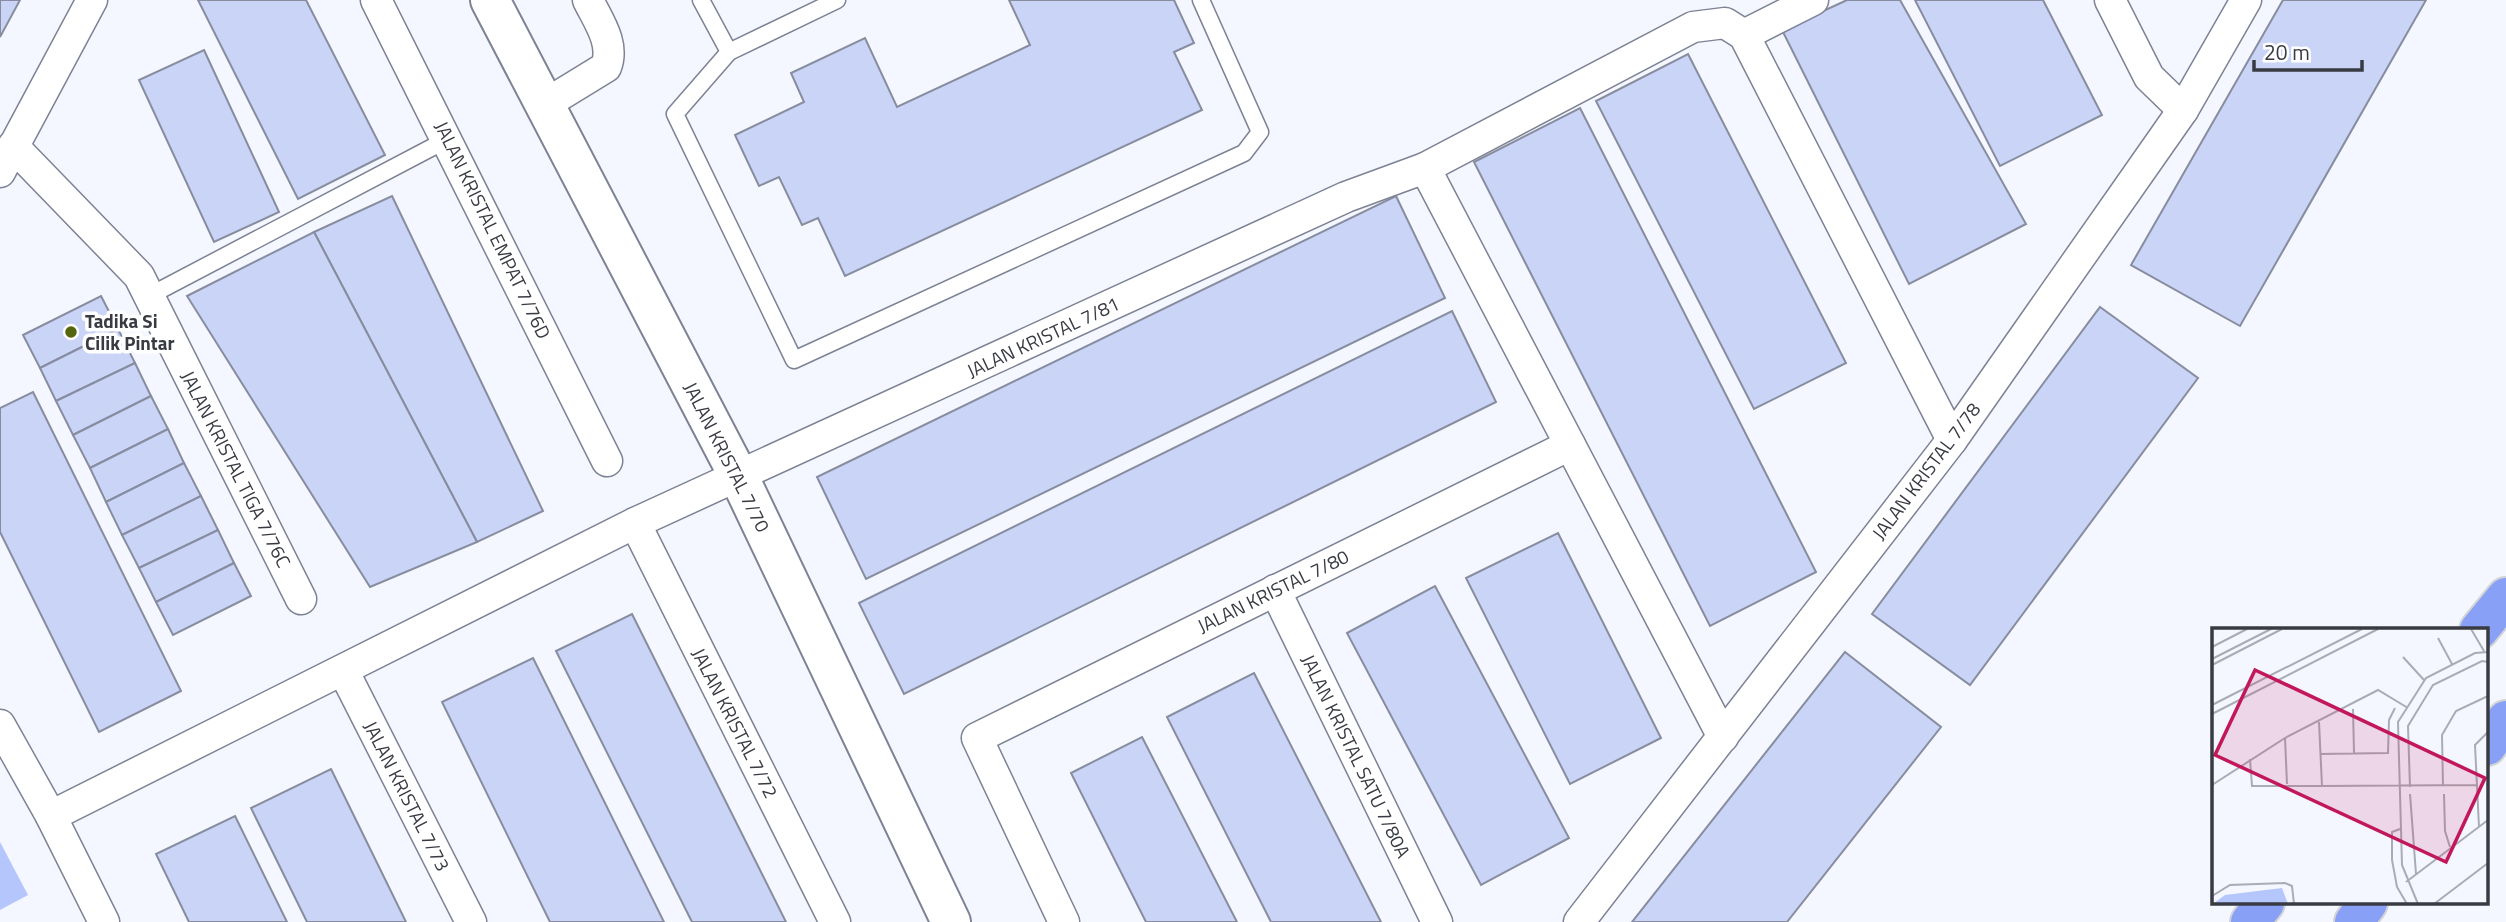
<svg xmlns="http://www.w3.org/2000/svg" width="2506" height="922" viewBox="0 0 2506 922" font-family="'Titillium Web',sans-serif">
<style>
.green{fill:#b5c6fc}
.building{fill:#c9d4f7;stroke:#878d9f;stroke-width:2}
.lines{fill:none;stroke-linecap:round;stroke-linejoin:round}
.lane-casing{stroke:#7d8294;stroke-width:19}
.street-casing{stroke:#7d8294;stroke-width:33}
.secondary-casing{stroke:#7d8294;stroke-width:42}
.highway-casing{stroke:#d3d4d6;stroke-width:42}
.lane{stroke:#fff;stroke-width:16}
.street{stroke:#fff;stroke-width:30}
.secondary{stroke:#fff;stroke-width:38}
.highway{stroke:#88a0f5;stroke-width:38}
.poi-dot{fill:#54650f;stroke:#fff;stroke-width:2.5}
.labels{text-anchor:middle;stroke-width:7;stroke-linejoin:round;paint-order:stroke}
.street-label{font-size:19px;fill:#393b43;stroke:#fff}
.poi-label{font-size:19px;font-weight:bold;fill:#393b43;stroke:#fff;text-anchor:start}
.inset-road{fill:none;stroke:#a9acb4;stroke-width:2}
.view{fill:#c2185b;fill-opacity:0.15;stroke:#c2185b;stroke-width:3.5}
.inset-edge{fill:none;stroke:#393b43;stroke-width:3.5}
</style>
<rect width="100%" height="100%" fill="#f4f7ff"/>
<path class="green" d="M0 842 28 895 0 910Z"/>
<g class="building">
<path d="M0 0H20L0 37Z"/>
<path d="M198 0H306L385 155 298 199Z"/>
<path d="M1009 0H1174L1194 43 1174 52 1202 110 845 276 818 218 802 225 779 177 759 186 735 135 804 102 791 73 865 38 897 107 1030 45Z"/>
<path d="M1847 0H1900L2026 224 1909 284 1782 30Z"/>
<path d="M1915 0H2043L2102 115 2000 166Z"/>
<path d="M2283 0H2426L2240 326 2131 265Z"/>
<path d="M204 50 279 212 214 242 139 80Z"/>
<path d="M1688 54 1846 363 1754 409 1596 101Z"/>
<path d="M1580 108 1816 572 1710 626 1474 162Z"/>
<path d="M392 196 543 511 477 542 314 232Z"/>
<path d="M1396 196 1445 298 866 579 817 477Z"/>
<path d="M314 232 477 542 370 587 187 296Z"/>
<path d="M101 296 118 329 40 368 23 335Z"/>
<path d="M2100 307 2198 378 1970 685 1872 614Z"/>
<path d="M1452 311 1496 402 904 694 859 603Z"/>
<path d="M118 329 135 363 56 401 40 368Z"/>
<path d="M135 363 151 396 73 435 56 401Z"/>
<path d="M33 392 181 691 99 732 0 532V408Z"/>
<path d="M151 396 168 429 90 468 73 435Z"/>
<path d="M168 429 184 463 106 502 90 468Z"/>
<path d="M184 463 201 496 122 535 106 502Z"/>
<path d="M201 496 218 530 139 568 122 535Z"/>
<path d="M218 530 234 563 156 602 139 568Z"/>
<path d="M1558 533 1661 738 1570 784 1466 578Z"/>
<path d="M234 563 251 596 173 635 156 602Z"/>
<path d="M1435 586 1569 838 1481 885 1347 633Z"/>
<path d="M632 614 786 922H692L556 651Z"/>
<path d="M1845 652 1941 727 1787 922H1632Z"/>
<path d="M533 658 664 922H550L442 702Z"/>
<path d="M1254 673 1381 922H1271L1167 717Z"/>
<path d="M1142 737 1237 922H1146L1071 773Z"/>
<path d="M331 769 406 922H307L251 808Z"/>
<path d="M235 816 287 922H189L156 854Z"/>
</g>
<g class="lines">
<g class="lane-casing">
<g id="lane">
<path d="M701 0 729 52 675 114 794 360 1244 153 1260 132 1201 0"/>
<path d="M729 52 837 0"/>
<path d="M149 296 448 139"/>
</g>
</g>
<g class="street-casing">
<g id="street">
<path d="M376 0 607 461"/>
<path d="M2110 0 2149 77 2183 110"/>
<path d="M1744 35 1813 0"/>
<path d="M544 105 606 67C615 44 599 22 588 0"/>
<path d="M13 146 139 276 301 599"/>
<path d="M1425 168 1693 27 1725 23 1744 35 1952 440"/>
<path d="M0 172 92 0"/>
<path d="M635 523 835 922"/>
<path d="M1275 590 1437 922"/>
<path d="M343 670 471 922"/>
<path d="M0 725 51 816 104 922"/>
<path d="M51 816 635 523 1346 197 1425 168 1723 737"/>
<path d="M1064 922 977 738 1570 445"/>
<path d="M1579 922 1952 440 2183 110 2246 0"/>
</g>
</g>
<g class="secondary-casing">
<path id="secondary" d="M490 0 739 477 951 922"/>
</g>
<g class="highway-casing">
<g id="highway">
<path d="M2479 630 2506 597"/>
<path d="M2487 746 2506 720"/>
<path d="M2250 922 2265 903"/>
<path d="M2354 922 2368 903"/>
</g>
</g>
<use href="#lane" class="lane"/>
<use href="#street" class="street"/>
<use href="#secondary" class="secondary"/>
<use href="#highway" class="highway"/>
</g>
<circle class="poi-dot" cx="71" cy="332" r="7"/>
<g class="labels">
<g class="street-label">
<text transform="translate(493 230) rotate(64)" y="7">JALAN KRISTAL EMPAT 7/76D</text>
<text transform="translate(1043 337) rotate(-25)" y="7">JALAN KRISTAL 7/81</text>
<text transform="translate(727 457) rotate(63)" y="7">JALAN KRISTAL 7/70</text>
<text transform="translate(236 469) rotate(63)" y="7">JALAN KRISTAL TIGA 7/76C</text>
<text transform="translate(1926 471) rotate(-53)" y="7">JALAN KRISTAL 7/78</text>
<text transform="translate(1273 591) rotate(-26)" y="7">JALAN KRISTAL 7/80</text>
<text transform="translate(735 723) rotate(63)" y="7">JALAN KRISTAL 7/72</text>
<text transform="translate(1356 756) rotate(64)" y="7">JALAN KRISTAL SATU 7/80A</text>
<text transform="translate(407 796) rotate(63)" y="7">JALAN KRISTAL 7/73</text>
</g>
<g class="poi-label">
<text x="85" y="328">Tadika Si<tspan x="85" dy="22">Cilik Pintar</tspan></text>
</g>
</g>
<g transform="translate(2212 628)">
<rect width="276" height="276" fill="#f4f7ff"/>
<path d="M70 260 76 276H1L13 267Z" fill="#b5c6fc"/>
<path class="inset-road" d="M259 1 272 23M226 10 240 36M0 19 35 1M191 29 212 52M0 31 59 1M0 37 70 1M0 77 150 1M141 81 142 125M0 86 166 1M107 94 110 158 264 157M73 110 75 156M108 126 176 125 177 92 183 80M38 131 40 158H110M0 157 73 110 166 62 196 80M231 158 230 107 244 83 276 68M198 159 196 98 221 57 270 33 276 34M198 166 204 246M232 166 233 203 238 219M267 199 263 117 276 104M188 201 180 204V232L185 259 195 276M194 254 276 192M0 268 18 257 73 255 80 258 82 276M130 276H181M206 276 190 237 186 94 214 50 263 25 276 24M222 276 276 235"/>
<path class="view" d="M43 42 273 150 234 234 3 127Z"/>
<rect width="276" height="276" class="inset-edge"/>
</g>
<path d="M2254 60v10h108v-10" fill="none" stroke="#393b43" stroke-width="3.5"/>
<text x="2264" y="60" font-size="21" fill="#393b43" stroke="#ffffff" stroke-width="5" paint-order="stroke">20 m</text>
</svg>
